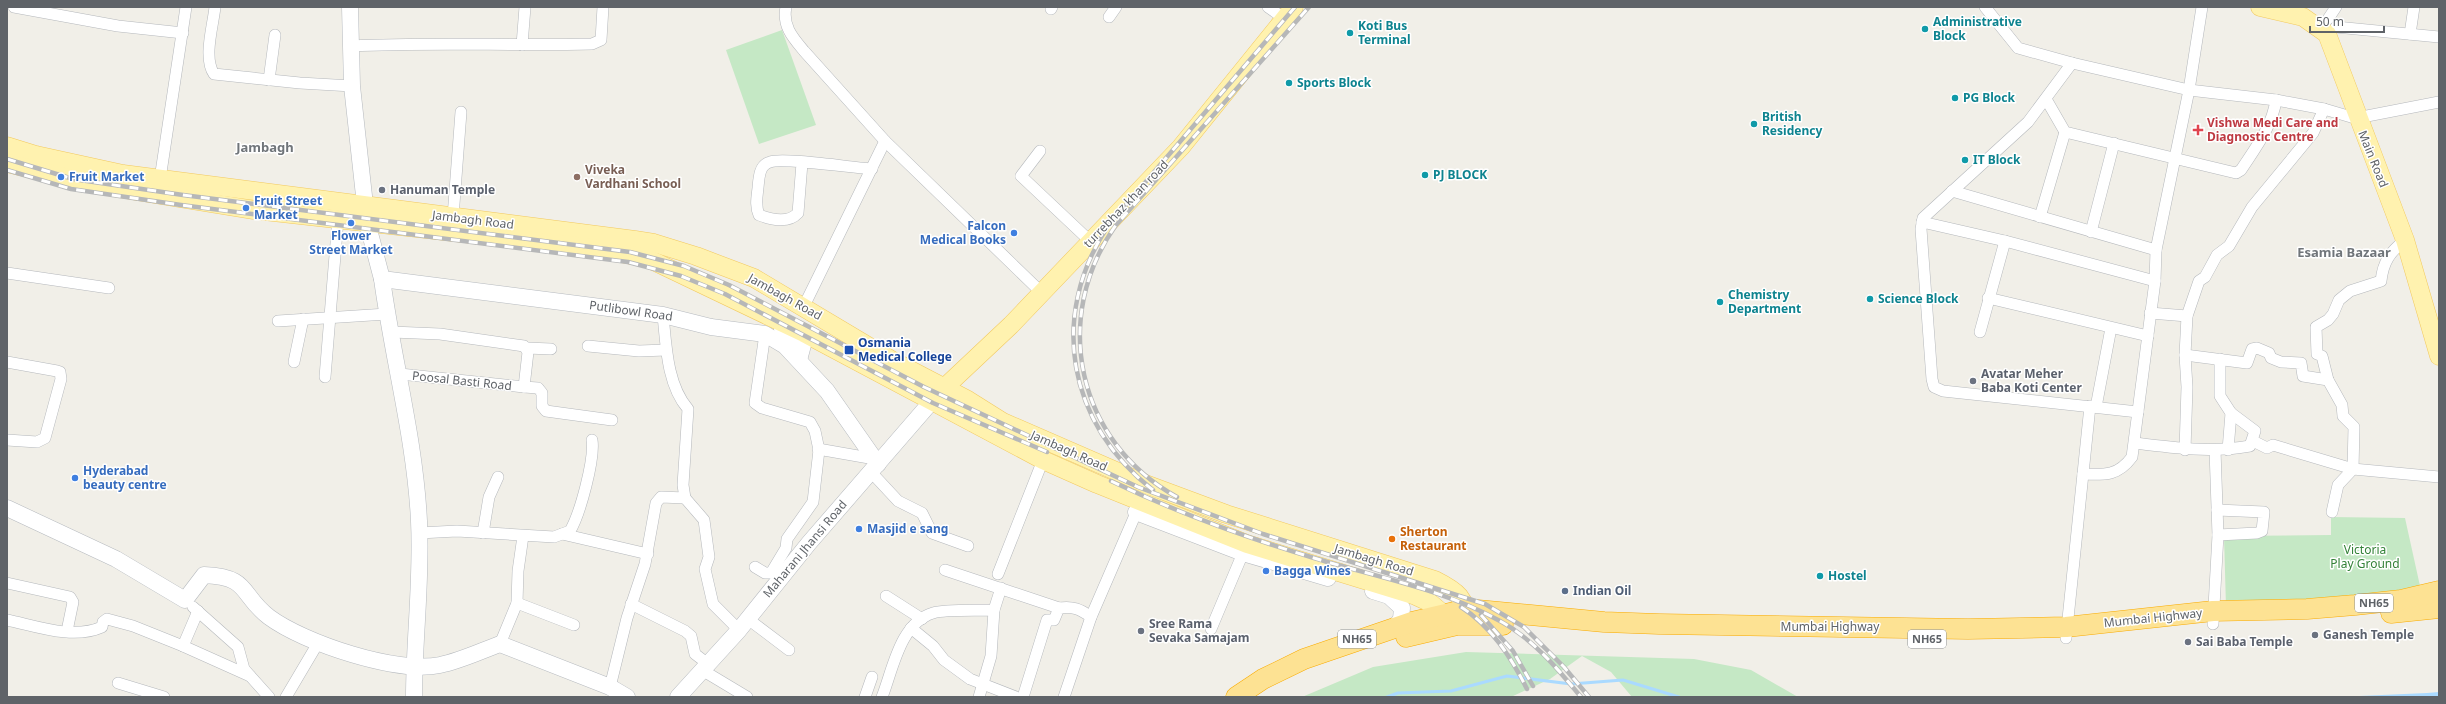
<svg xmlns="http://www.w3.org/2000/svg" width="2446" height="704" viewBox="0 0 2446 704" font-family="'Noto Sans',sans-serif">
<style>
.green{fill:#c5e8c5}
.water{fill:#aadaff}
.lines{fill:none;stroke-linecap:round;stroke-linejoin:round}
.stream{stroke:#aadaff;stroke-width:3}
.street-casing{stroke:#b5b8bc;stroke-width:12}
.secondary-casing{stroke:#b6babf;stroke-width:17}
.primary-casing{stroke:#f2c960;stroke-width:19}
.highway-casing{stroke:#f9ab00;stroke-width:21}
.street{stroke:#fff;stroke-width:11}
.secondary{stroke:#fff;stroke-width:16}
.primary{stroke:#fff2af;stroke-width:18}
.highway{stroke:#fde293;stroke-width:20}
.rail-casing{stroke:#b6b7b8;stroke-width:4.5}
.rail{stroke:#fff;stroke-width:3;stroke-dasharray:9;stroke-linecap:butt}
.culture-dot{fill:#0f9aa8;stroke:#fff;stroke-width:1.5}
.health-dot{fill:#e0444e;stroke:#fff;stroke-width:1.5}
.shop-dot{fill:#3f7fe0;stroke:#fff;stroke-width:1.5}
.education-dot{fill:#8d6e63;stroke:#fff;stroke-width:1.5}
.worship-dot{fill:#6b7280;stroke:#fff;stroke-width:1.5}
.transit-dot{fill:#1a4fb4;stroke:#fff;stroke-width:1.5}
.food-dot{fill:#e8710a;stroke:#fff;stroke-width:1.5}
.service-dot{fill:#5c6f8a;stroke:#fff;stroke-width:1.5}
.labels{text-anchor:middle;stroke-width:3;stroke-linejoin:round;paint-order:stroke}
.shield{fill:#fff;stroke:#8f9295;stroke-width:1}
.shield-label{font-size:11px;font-weight:bold;fill:#5f6368}
.culture-label{font-size:12px;font-weight:bold;fill:#0d838f;stroke:#fff;text-anchor:start}
.health-label{font-size:12px;font-weight:bold;fill:#be3a42;stroke:#fff;text-anchor:start}
.street-label{font-size:12px;fill:#5f6368;stroke:#fff}
.education-label{font-size:12px;font-weight:bold;fill:#785e54;stroke:#fff;text-anchor:start}
.shop-label{font-size:12px;font-weight:bold;fill:#366cbe;stroke:#fff;text-anchor:start}
.worship-label{font-size:12px;font-weight:bold;fill:#5b616d;stroke:#fff;text-anchor:start}
.transit-label{font-size:12px;font-weight:bold;fill:#164399;stroke:#fff;text-anchor:start}
.food-label{font-size:12px;font-weight:bold;fill:#c56008;stroke:#fff;text-anchor:start}
.park-label{font-size:12px;fill:#348238;stroke:#fff}
.service-label{font-size:12px;font-weight:bold;fill:#4e5e75;stroke:#fff;text-anchor:start}
.neighbourhood-label{font-size:13px;font-weight:bold;fill:#70757a;stroke:#fff}
</style>
<rect width="100%" height="100%" fill="#f1efe8"/>
<g class="green">
<path d="M782 30 816 125 759 144 726 50Z"/>
<path d="M2331 517 2405 518 2420 586 2329 603 2226 607 2224 536 2331 535Z"/>
<path d="M1466 652 1694 659 1751 670 1798 697H1632L1611 672 1582 656 1550 679 1511 697H1302L1373 667Z"/>
</g>
<path class="water" d="M2439 692V697H2337L2427 693Z"/>
<g class="lines">
<path class="stream" d="M1387 697 1398 693 1451 691 1507 676 1571 684 1623 680 1679 697"/>
<g class="street-casing">
<g id="street">
<path d="M14 7 118 26 183 33"/>
<path d="M215 7C213 26 203 58 214 74L300 83 352 86"/>
<path d="M786 7C782 26 793 38 804 51L885 141 1041 292"/>
<path d="M1268 7 1285 19"/>
<path d="M1985 7 2018 48 2072 63 2189 90 2276 100 2324 109 2358 119"/>
<path d="M1051 9 1052 7"/>
<path d="M1109 17 1116 7"/>
<path d="M2328 19 2336 7"/>
<path d="M2336 27 2439 37"/>
<path d="M2410 34 2414 7"/>
<path d="M522 45 525 7"/>
<path d="M352 46C432 42 511 46 592 44L601 40 603 7"/>
<path d="M2072 63 2028 122 1923 218 1921 229 1932 379 1934 387 1943 391 2138 412"/>
<path d="M269 80 275 35"/>
<path d="M2046 99 2065 132 2236 173 2241 170C2256 147 2272 127 2276 100"/>
<path d="M2367 116 2439 102"/>
<path d="M1040 151 1021 176 1090 241"/>
<path d="M802 163 798 213C788 224 772 220 759 215 755 206 757 197 758 188 759 178 759 165 770 162 781 157 855 168 872 169"/>
<path d="M160 179 186 7"/>
<path d="M1952 191 2156 250"/>
<path d="M453 217 461 112"/>
<path d="M2040 217 2065 132"/>
<path d="M1922 222 2005 241 2155 281"/>
<path d="M2091 232 2114 143"/>
<path d="M7 273 109 288"/>
<path d="M1988 298 2148 336"/>
<path d="M804 306 885 141"/>
<path d="M2150 313 2187 316"/>
<path d="M278 321 387 314"/>
<path d="M392 332 440 334 524 346 528 352 524 387 538 388 542 393V406L546 411 612 420"/>
<path d="M1980 332 2005 241"/>
<path d="M588 346 639 351 666 350"/>
<path d="M527 348 551 349"/>
<path d="M2185 355 2247 363 2252 349 2257 348 2269 353 2271 358 2281 362 2301 363 2303 376 2328 380 2342 405 2343 416 2354 427 2353 469 2338 485 2332 512"/>
<path d="M2220 359V396L2231 413 2228 450"/>
<path d="M7 362 57 371 60 372 61 379 45 438 37 442 7 440"/>
<path d="M294 362 303 319"/>
<path d="M400 374 524 387"/>
<path d="M325 377 338 219"/>
<path d="M2328 380 2322 356 2317 354 2316 327 2328 320 2333 314 2339 300 2350 291 2381 281C2383 262 2390 252 2405 240"/>
<path d="M2096 407 2111 328"/>
<path d="M2253 441 2267 448 2273 445 2353 469 2439 477"/>
<path d="M2135 443C2174 448 2211 453 2250 446L2255 431 2231 413"/>
<path d="M818 449 875 459"/>
<path d="M2185 450 2187 387 2185 355 2187 316 2199 281 2205 277 2217 255 2229 246 2252 207 2313 133 2324 109"/>
<path d="M871 472 898 501 922 513 932 533 968 546"/>
<path d="M2083 474C2105 475 2118 476 2132 457L2155 281 2156 250 2189 90 2202 7"/>
<path d="M685 498 704 520 709 557 705 569 713 604 739 630"/>
<path d="M2217 510 2264 512 2262 531 2257 533 2218 535"/>
<path d="M419 533 457 531 554 537 570 531C580 514 595 459 592 440"/>
<path d="M483 533 489 497 498 477"/>
<path d="M562 534 648 554"/>
<path d="M755 567 765 573H771L786 548 787 539 813 502 819 450 815 431 810 422 762 408 755 403 765 334"/>
<path d="M945 570 1059 608"/>
<path d="M998 574 1043 460"/>
<path d="M7 583 70 597 73 602 67 631"/>
<path d="M886 596 922 619"/>
<path d="M517 603 574 625"/>
<path d="M631 604 685 631 691 636 695 654 708 664"/>
<path d="M193 607 238 647 244 669 269 697"/>
<path d="M748 619 789 650"/>
<path d="M7 620C36 626 73 640 102 627L103 622 107 619 133 626 183 646 198 611"/>
<path d="M2213 624 2218 535 2215 450"/>
<path d="M911 628 933 646 944 660 970 679 1016 697"/>
<path d="M1211 629 1243 553"/>
<path d="M2066 638 2090 406"/>
<path d="M500 644 517 603 518 571 523 536"/>
<path d="M183 646 250 676"/>
<path d="M702 670 747 697"/>
<path d="M118 683 164 697"/>
<path d="M610 687 627 618 645 564 656 503 661 497 685 498 683 485 688 409C667 385 666 345 663 315"/>
<path d="M286 697 318 643"/>
<path d="M865 697 872 677"/>
<path d="M882 697C893 669 900 623 933 613 946 609 979 611 994 610"/>
<path d="M979 697 991 656 994 610 1001 588"/>
<path d="M1023 697 1047 620H1054L1059 608C1073 606 1080 609 1091 617"/>
<path d="M1064 697 1091 617 1139 506"/>
</g>
</g>
<g class="secondary-casing">
<g id="secondary">
<path d="M350 7 352 86 365 205"/>
<path d="M367 222 382 279 663 315 711 327 765 334 785 346 827 391 878 464"/>
<path d="M382 279C393 360 415 439 419 521 422 580 414 639 414 697"/>
<path d="M782 329 803 345 799 360"/>
<path d="M7 508 116 559 185 600 204 575C251 577 239 594 269 617 304 643 397 674 440 665 460 661 481 651 500 644L610 687 627 697"/>
<path d="M1136 512 1243 553 1328 578"/>
<path d="M1373 591 1389 596 1402 608 1401 619 1395 627"/>
<path d="M678 697 739 630 809 543 932 401"/>
</g>
</g>
<g class="primary-casing">
<g id="primary">
<path d="M2260 7 2303 17 2327 34 2405 240 2439 356"/>
<path d="M7 146 36 155 123 174 635 240 654 243 696 256 754 278 893 361 968 400 1003 422 1148 485 1226 514 1435 580C1457 591 1467 598 1467 624"/>
<path d="M7 163 88 183 254 210 586 247 647 258 804 333 1043 460 1097 484 1247 544 1416 596 1429 602 1453 622"/>
<path d="M943 389 1011 325 1181 147 1294 7"/>
</g>
</g>
<g class="highway-casing">
<g id="highway">
<path d="M2391 613 2439 608"/>
<path d="M1406 637 1457 625H1503"/>
<path d="M1236 697 1263 679 1304 659 1412 622 1467 609 1604 622 1659 624 1968 629 2066 627 2213 611 2307 609 2355 605 2401 600 2439 591"/>
</g>
</g>
<use href="#street" class="street"/>
<use href="#secondary" class="secondary"/>
<use href="#primary" class="primary"/>
<use href="#highway" class="highway"/>
<g class="rail-casing">
<g id="rail">
<path d="M7 159 73 179 183 195 630 252 684 266 729 285 924 387 1138 487 1263 534 1485 604 1524 627 1564 667 1589 697"/>
<path d="M7 170 71 189 181 205 628 262 681 276 725 294 933 403 1047 452"/>
<path d="M1111 481C1176 512 1244 537 1314 558 1376 577 1443 589 1500 621 1533 639 1557 668 1581 697"/>
<path d="M1153 490C1068 424 1048 317 1108 226L1295 7"/>
<path d="M1177 497C1077 442 1050 318 1116 225L1309 7"/>
<path d="M1461 607C1491 626 1511 657 1527 689"/>
<path d="M1481 615 1513 651 1533 686"/>
</g>
</g>
<use href="#rail" class="rail"/>
</g>
<g class="culture-dot">
<circle cx="1925" cy="29" r="4"/>
<circle cx="1350" cy="33" r="4"/>
<circle cx="1289" cy="83" r="4"/>
<circle cx="1955" cy="98" r="4"/>
<circle cx="1754" cy="124" r="4"/>
<circle cx="1965" cy="160" r="4"/>
<circle cx="1425" cy="175" r="4"/>
<circle cx="1870" cy="299" r="4"/>
<circle cx="1720" cy="302" r="4"/>
<circle cx="1820" cy="576" r="4"/>
</g>
<path class="health-dot" d="M2196 124h4v4h4v4h-4v4h-4v-4h-4v-4h4z"/>
<g class="shop-dot">
<circle cx="61" cy="177" r="4"/>
<circle cx="246" cy="208" r="4"/>
<circle cx="351" cy="223" r="4"/>
<circle cx="1014" cy="233" r="4"/>
<circle cx="75" cy="478" r="4"/>
<circle cx="859" cy="529" r="4"/>
<circle cx="1266" cy="571" r="4"/>
</g>
<circle class="education-dot" cx="577" cy="177" r="4"/>
<g class="worship-dot">
<circle cx="382" cy="190" r="4"/>
<circle cx="1973" cy="381" r="4"/>
<circle cx="1141" cy="631" r="4"/>
<circle cx="2315" cy="635" r="4"/>
<circle cx="2188" cy="642" r="4"/>
</g>
<rect class="transit-dot" x="844" y="345" width="10" height="10" rx="2"/>
<circle class="food-dot" cx="1392" cy="539" r="4"/>
<circle class="service-dot" cx="1565" cy="591" r="4"/>
<g class="labels">
<g class="shield">
<rect x="2355" y="594" width="38" height="18" rx="3"/>
<rect x="1338" y="630" width="38" height="18" rx="3"/>
<rect x="1908" y="630" width="38" height="18" rx="3"/>
</g>
<g class="shield-label">
<text x="2374" y="607">NH65</text>
<text x="1357" y="643">NH65</text>
<text x="1927" y="643">NH65</text>
</g>
<g class="culture-label">
<text x="1933" y="26">Administrative<tspan x="1933" dy="14">Block</tspan></text>
<text x="1358" y="30">Koti Bus<tspan x="1358" dy="14">Terminal</tspan></text>
<text x="1297" y="87">Sports Block</text>
<text x="1963" y="102">PG Block</text>
<text x="1762" y="121">British<tspan x="1762" dy="14">Residency</tspan></text>
<text x="1973" y="164">IT Block</text>
<text x="1433" y="179">PJ BLOCK</text>
<text x="1728" y="299">Chemistry<tspan x="1728" dy="14">Department</tspan></text>
<text x="1878" y="303">Science Block</text>
<text x="1828" y="580">Hostel</text>
</g>
<g class="health-label">
<text x="2207" y="127">Vishwa Medi Care and<tspan x="2207" dy="14">Diagnostic Centre</tspan></text>
</g>
<g class="street-label">
<text transform="translate(2373 159) rotate(68)" y="4">Main Road</text>
<text transform="translate(1126 204) rotate(-46)" y="4">turrebhaz khan road</text>
<text transform="translate(473 220) rotate(7)" y="4">Jambagh Road</text>
<text transform="translate(785 297) rotate(29)" y="4">Jambagh Road</text>
<text transform="translate(631 311) rotate(8)" y="4">Putlibowl Road</text>
<text transform="translate(462 381) rotate(6)" y="4">Poosal Basti Road</text>
<text transform="translate(1069 451) rotate(24)" y="4">Jambagh Road</text>
<text transform="translate(805 549) rotate(-50)" y="4">Maharani Jhansi Road</text>
<text transform="translate(1374 560) rotate(17)" y="4">Jambagh Road</text>
<text transform="translate(2153 618) rotate(-6)" y="4">Mumbai Highway</text>
<text x="1830" y="631">Mumbai Highway</text>
</g>
<g class="education-label">
<text x="585" y="174">Viveka<tspan x="585" dy="14">Vardhani School</tspan></text>
</g>
<g class="shop-label">
<text x="69" y="181">Fruit Market</text>
<text x="254" y="205">Fruit Street<tspan x="254" dy="14">Market</tspan></text>
<text x="1006" y="230" text-anchor="end">Falcon<tspan x="1006" dy="14">Medical Books</tspan></text>
<text x="351" y="240" text-anchor="middle">Flower<tspan x="351" dy="14">Street Market</tspan></text>
<text x="83" y="475">Hyderabad<tspan x="83" dy="14">beauty centre</tspan></text>
<text x="867" y="533">Masjid e sang</text>
<text x="1274" y="575">Bagga Wines</text>
</g>
<g class="worship-label">
<text x="390" y="194">Hanuman Temple</text>
<text x="1981" y="378">Avatar Meher<tspan x="1981" dy="14">Baba Koti Center</tspan></text>
<text x="1149" y="628">Sree Rama<tspan x="1149" dy="14">Sevaka Samajam</tspan></text>
<text x="2323" y="639">Ganesh Temple</text>
<text x="2196" y="646">Sai Baba Temple</text>
</g>
<g class="transit-label">
<text x="858" y="347">Osmania<tspan x="858" dy="14">Medical College</tspan></text>
</g>
<g class="food-label">
<text x="1400" y="536">Sherton<tspan x="1400" dy="14">Restaurant</tspan></text>
</g>
<g class="park-label">
<text x="2365" y="554">Victoria<tspan x="2365" dy="14">Play Ground</tspan></text>
</g>
<g class="service-label">
<text x="1573" y="595">Indian Oil</text>
</g>
<g class="neighbourhood-label">
<text x="265" y="152">Jambagh</text>
<text x="2344" y="257">Esamia Bazaar</text>
</g>
</g>
<rect width="2446" height="704" fill="none" stroke="#5f6368" stroke-width="16"/>
<path d="M2310 26v6h74v-6" fill="none" stroke="#5f6368" stroke-width="2"/>
<text x="2316" y="26" font-size="12" fill="#5f6368" stroke="#ffffff" stroke-width="3" paint-order="stroke">50 m</text>
</svg>
